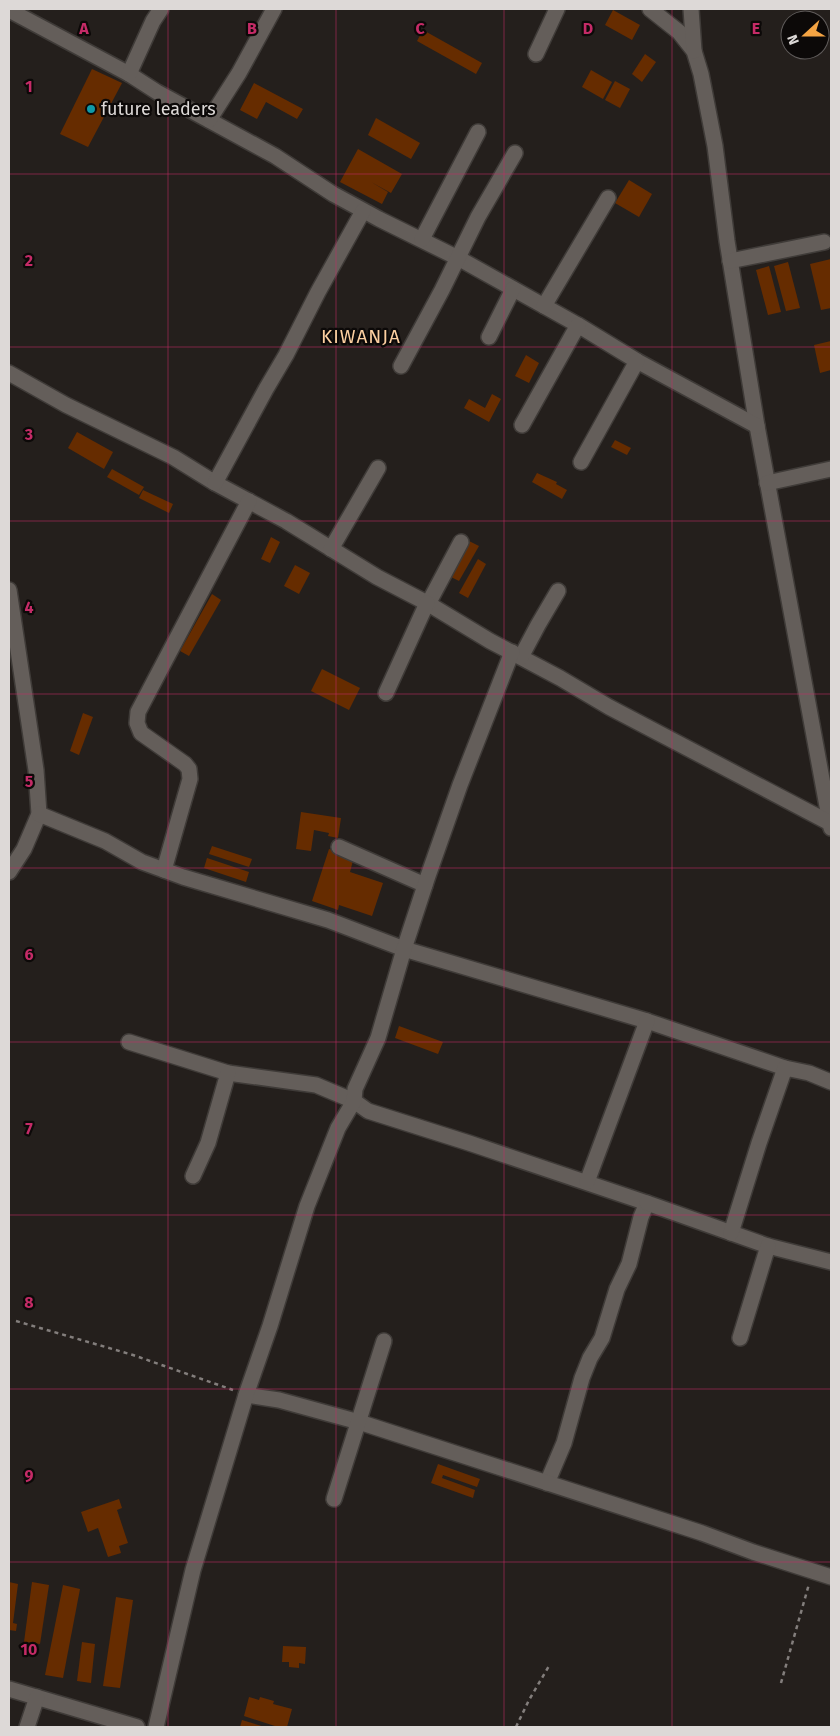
<svg xmlns="http://www.w3.org/2000/svg" width="840" height="1736" viewBox="0 0 840 1736" font-family="'Fira Sans',sans-serif">
<style>
.building{fill:#662c00}
.lines{fill:none;stroke-linecap:round;stroke-linejoin:round}
.minor-casing{stroke:#3f3b38;stroke-width:18}
.path{stroke:#837e7c;stroke-width:2.5;stroke-dasharray:4 4;stroke-linecap:butt}
.minor{stroke:#645e5a;stroke-width:15}
.grid{fill:none;stroke:#c52b67;stroke-width:1;stroke-opacity:0.55}
.culture-dot{fill:#0f9aa8;stroke:#0c0908;stroke-width:2}
.labels{text-anchor:middle;stroke-width:4.5;stroke-linejoin:round;paint-order:stroke}
.poi-label{font-size:18px;fill:#ddd9d7;stroke:#0c0908;text-anchor:start}
.neighbourhood-label{font-size:19px;letter-spacing:1px;fill:#fccfa0;stroke:#0c0908}
.grid-label{font-size:16px;text-anchor:middle;font-weight:bold;fill:#c52b67;stroke:#0c0908;stroke-width:4.5;stroke-linejoin:round;paint-order:stroke}
</style>
<rect width="100%" height="100%" fill="#241f1c"/>
<g class="building">
<path d="M613 10 640 25 632 40 605 25Z"/>
<path d="M423 30 482 63 476 74 417 41Z"/>
<path d="M645 54 656 62 642 82 632 74Z"/>
<path d="M92 69 122 83 88 147 60 134Z"/>
<path d="M591 70 612 82 603 99 582 87Z"/>
<path d="M615 81 630 89 620 108 605 100Z"/>
<path d="M254 83 303 109 297 119 266 102 257 119 240 110Z"/>
<path d="M376 118 420 143 411 159 368 135Z"/>
<path d="M358 149 402 174 391 193 371 182 388 192 382 204 340 182Z"/>
<path d="M629 180 652 194 639 217 615 203Z"/>
<path d="M831 259V308L821 310 810 264Z"/>
<path d="M788 262 800 308 786 311 774 266Z"/>
<path d="M769 266 781 312 768 315 756 270Z"/>
<path d="M831 341V370L820 373 814 345Z"/>
<path d="M526 355 539 363 529 383 515 376Z"/>
<path d="M492 394 501 399 489 422 464 408 469 399 485 408Z"/>
<path d="M77 432 113 452 104 469 68 448Z"/>
<path d="M615 440 631 448 627 455 611 447Z"/>
<path d="M112 469 144 487 139 495 107 477Z"/>
<path d="M537 473 557 482 556 484 567 490 562 499 532 482Z"/>
<path d="M143 490 173 504 169 513 139 498Z"/>
<path d="M271 537 280 542 270 563 261 559Z"/>
<path d="M469 541 479 546 459 581 449 576Z"/>
<path d="M478 559 486 564 468 598 459 593Z"/>
<path d="M295 565 310 573 299 594 284 586Z"/>
<path d="M212 594 221 600 189 656 180 651Z"/>
<path d="M322 669 360 688 349 710 311 691Z"/>
<path d="M83 713 93 717 79 755 70 751Z"/>
<path d="M301 812 341 818 338 838 328 836 329 833 314 830 311 851 296 849Z"/>
<path d="M212 846 252 859 249 867 209 854Z"/>
<path d="M329 849 354 857 350 872 383 883 372 916 339 905 338 910 312 901Z"/>
<path d="M207 858 249 872 246 882 204 868Z"/>
<path d="M399 1026 443 1042 438 1054 395 1038Z"/>
<path d="M438 1464 480 1479 477 1487 443 1475 442 1478 475 1490 473 1498 431 1483Z"/>
<path d="M119 1499 122 1508 117 1510 128 1543 119 1546 121 1553 108 1557 98 1528 88 1532 81 1512Z"/>
<path d="M9 1582 18 1584 13 1623 17 1624 16 1631 9 1630Z"/>
<path d="M32 1582 49 1585 40 1644 24 1642Z"/>
<path d="M63 1585 80 1589 63 1678 45 1675Z"/>
<path d="M116 1597 133 1600 120 1688 103 1686Z"/>
<path d="M82 1642 95 1644 91 1683 77 1681Z"/>
<path d="M283 1646 306 1647 305 1664 299 1663V1668L289 1667V1662H282Z"/>
<path d="M249 1697 259 1700 260 1697 274 1701 273 1704 292 1709 287 1727 281 1726 278 1727 244 1716Z"/>
<path d="M242 1720 265 1727H240Z"/>
</g>
<g class="lines">
<g class="minor-casing">
<g id="minor">
<path d="M650 9 679 32 694 51 701 74 715 146 727 241 757 426 831 828"/>
<path d="M691 9 694 51"/>
<path d="M9 10 129 74 157 92 275 156 333 194 379 219 458 258 578 325 637 361 757 426"/>
<path d="M536 54 557 9"/>
<path d="M129 74 153 21 161 9"/>
<path d="M209 120 239 73 274 9"/>
<path d="M422 239 478 132"/>
<path d="M730 261 824 242"/>
<path d="M544 306 608 198"/>
<path d="M489 337 513 289"/>
<path d="M401 366 442 290 478 217 515 153"/>
<path d="M9 373 66 405 173 457 215 483 286 521 377 577 427 603 490 641 560 678 609 707 830 823"/>
<path d="M522 425 578 325"/>
<path d="M581 462 637 361"/>
<path d="M215 483 266 389 286 355 318 292 363 211"/>
<path d="M767 483 831 469"/>
<path d="M331 549 378 468"/>
<path d="M9 590 36 770 39 814 24 849 9 872"/>
<path d="M428 604 461 542"/>
<path d="M521 657 538 625 558 591"/>
<path d="M386 693 427 603"/>
<path d="M39 814 105 841 142 862 183 877 328 920 404 949 647 1021 785 1068"/>
<path d="M339 847 425 885"/>
<path d="M164 870 190 779 189 769 185 764 141 733 137 723 138 712 249 501"/>
<path d="M129 1042 228 1073 316 1085 354 1101 368 1111 469 1143 647 1203 641 1217 629 1264 617 1289 602 1338 590 1358 582 1378 564 1443 547 1483"/>
<path d="M193 1176 208 1143 228 1073"/>
<path d="M587 1182 647 1021"/>
<path d="M647 1203 768 1246 831 1262"/>
<path d="M731 1233 759 1143 785 1068 809 1073 831 1082"/>
<path d="M740 1338 768 1246"/>
<path d="M246 1395 279 1400 359 1422 702 1533 753 1552 831 1577"/>
<path d="M334 1499 384 1341"/>
<path d="M9 1689 137 1727"/>
<path d="M27 1727 37 1697"/>
<path d="M156 1727 193 1570 246 1395 270 1326 307 1206 338 1128 354 1101 355 1089 378 1038 404 949 428 876 460 785 512 652"/>
</g>
</g>
<g class="path">
<path d="M16 1321 133 1355 233 1390"/>
<path d="M781 1683 809 1584"/>
<path d="M516 1727 529 1700 549 1666"/>
</g>
<use href="#minor" class="minor"/>
</g>
<path class="grid" d="M168 9V1727M336 9V1727M504 9V1727M672 9V1727M9 174H831M9 347H831M9 521H831M9 694H831M9 868H831M9 1042H831M9 1215H831M9 1389H831M9 1562H831"/>
<circle class="culture-dot" cx="91" cy="109" r="5"/>
<g class="labels">
<g class="poi-label">
<text x="101" y="115">future leaders</text>
</g>
<g class="neighbourhood-label">
<text x="361" y="343">KIWANJA</text>
</g>
</g>
<g class="grid-label">
<text x="84" y="34">A</text>
<text x="252" y="34">B</text>
<text x="420" y="34">C</text>
<text x="588" y="34">D</text>
<text x="756" y="34">E</text>
<text x="29" y="92">1</text>
<text x="29" y="266">2</text>
<text x="29" y="440">3</text>
<text x="29" y="613">4</text>
<text x="29" y="787">5</text>
<text x="29" y="960">6</text>
<text x="29" y="1134">7</text>
<text x="29" y="1308">8</text>
<text x="29" y="1481">9</text>
<text x="29" y="1655">10</text>
</g>
<rect width="840" height="1736" fill="none" stroke="#ddd9d7" stroke-width="20"/>
<g transform="translate(805 35) rotate(249)"><circle r="24" fill="#0c0908" stroke="#605c5b"/>
<path d="M0-4L9 19L0 12L-9 19Z" fill="#f4a443"/>
<text y="-8" font-size="14" font-weight="bold" text-anchor="middle" fill="#ddd9d7">N</text>
</g>
</svg>
